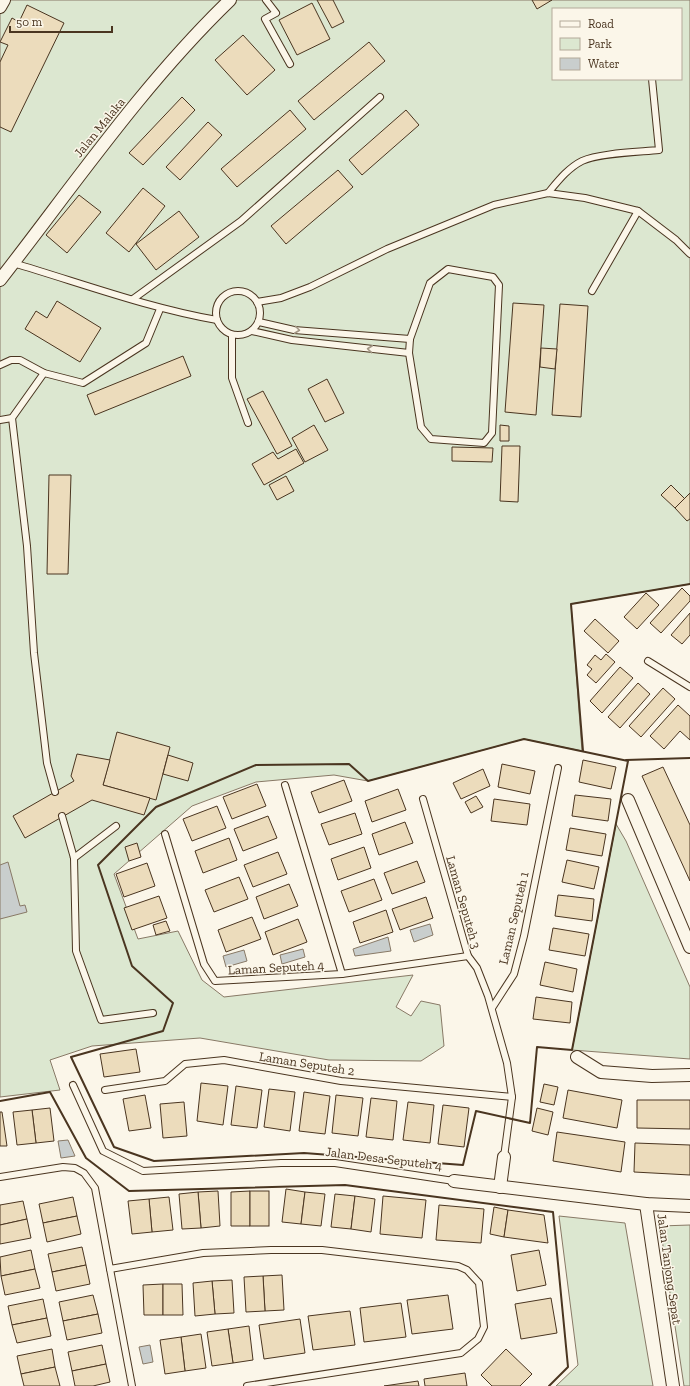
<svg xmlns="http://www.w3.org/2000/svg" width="690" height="1386" viewBox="0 0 690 1386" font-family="'Zilla Slab',serif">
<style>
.green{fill:#dce7d0;stroke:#887966;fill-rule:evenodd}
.water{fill:#c9cecd;stroke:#887966}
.building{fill:#ecdcbc;stroke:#4a3520}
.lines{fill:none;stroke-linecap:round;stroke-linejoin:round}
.lane-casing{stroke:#4a3520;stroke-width:8}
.street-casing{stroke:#4a3520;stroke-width:14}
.lane{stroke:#fbf6e9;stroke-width:6}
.street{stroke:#fbf6e9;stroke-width:12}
.wall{stroke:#4a3520;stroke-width:2}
.oneway{stroke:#a29684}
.labels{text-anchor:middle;stroke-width:3;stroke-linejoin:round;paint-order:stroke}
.street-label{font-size:13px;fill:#4a3520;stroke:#fbf6e9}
</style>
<rect width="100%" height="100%" fill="#fbf6e9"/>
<g class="green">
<path d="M0 0H690V584L571 604 582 751 524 739 368 781 334 775 256 782 192 806 114 874 138 939 178 931 202 980 224 997 413 975 396 1007 411 1016 421 1001 440 1005 444 1046 421 1061 329 1060 200 1038 92 1046 50 1060 60 1090 0 1097ZM553 9H681V79H553Z"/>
<path d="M616 824 626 841 690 987V1059L572 1050Z"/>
<path d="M559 1216 625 1223 653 1386H556L578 1365Z"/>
<path d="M690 1225V1386H684L660 1226Z"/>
</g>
<g class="water">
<path d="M8 862 20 906 25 905 27 912 0 919V865Z"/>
<path d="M430 924 433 935 414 942 410 930Z"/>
<path d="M388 937 391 951 355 956 353 949Z"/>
<path d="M303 949 305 957 282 964 280 955Z"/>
<path d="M244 950 247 961 226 967 223 956Z"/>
<path d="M68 1140 75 1156 61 1158 58 1141Z"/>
<path d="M150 1345 153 1362 143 1364 139 1347Z"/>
</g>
<g class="building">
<path d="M317 0H333L344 22 332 28Z"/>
<path d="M532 0H552L537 9Z"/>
<path d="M312 3 330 39 297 55 279 20Z"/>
<path d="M27 5 64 23 11 132 0 127V62L8 45 0 42 12 18 19 22Z"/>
<path d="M243 35 275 70 247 95 215 60Z"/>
<path d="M369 42 385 61 314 120 298 101Z"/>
<path d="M182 97 195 110 143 165 129 153Z"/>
<path d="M290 110 306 129 237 187 221 169Z"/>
<path d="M406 110 419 125 362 175 349 160Z"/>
<path d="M208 122 222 135 180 180 166 167Z"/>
<path d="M338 170 353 187 286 244 271 226Z"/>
<path d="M143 188 165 206 129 252 106 233Z"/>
<path d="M79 195 101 212 67 253 46 235Z"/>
<path d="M179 211 199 237 156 270 136 244Z"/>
<path d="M57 301 101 328 80 362 25 329 36 311 47 318Z"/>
<path d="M513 303 544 305 536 415 505 412Z"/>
<path d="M560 304 588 306 581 417 552 415Z"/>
<path d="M541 348 557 349 555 369 540 367Z"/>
<path d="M183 356 191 376 95 415 87 395Z"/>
<path d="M327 379 344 413 325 422 308 389Z"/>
<path d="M263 391 292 446 277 454 247 399Z"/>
<path d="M314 425 328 450 305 462 292 438Z"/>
<path d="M500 425 509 426V441H500Z"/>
<path d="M502 446H520L518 502 500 501Z"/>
<path d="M452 447 493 448 492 462 452 461Z"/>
<path d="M296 449 304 463 264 485 252 464 273 452 278 459Z"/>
<path d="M49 475H71L68 574H47Z"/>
<path d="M286 476 294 491 277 500 269 485Z"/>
<path d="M671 485 685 499 675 508 661 495Z"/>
<path d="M690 493V519L687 521 675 508Z"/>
<path d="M682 588 690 596V601L661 633 650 623Z"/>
<path d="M646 593 659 605 637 629 624 617Z"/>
<path d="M690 613V635L682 644 671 635Z"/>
<path d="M595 619 619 641 608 653 584 631Z"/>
<path d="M606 654 615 662 596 683 587 675 592 669 587 665 595 655 601 660Z"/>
<path d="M620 667 633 678 602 713 590 701Z"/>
<path d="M638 683 650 694 620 728 608 717Z"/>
<path d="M663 688 675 699 641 737 629 726Z"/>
<path d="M678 705 690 716V740L680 731 664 749 650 736Z"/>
<path d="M117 732 170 747 156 800 103 785Z"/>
<path d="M77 754 110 760 103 785 150 798 144 815 92 800 25 838 13 816 74 781 71 776Z"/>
<path d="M168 755 193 763 188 781 163 774Z"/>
<path d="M583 760 616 767 611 789 579 782Z"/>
<path d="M502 764 535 771 530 794 498 787Z"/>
<path d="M663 767 690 825V881L642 776Z"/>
<path d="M483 769 490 786 461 799 453 783Z"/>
<path d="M344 780 352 801 319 813 311 792Z"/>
<path d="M257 784 266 806 232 819 223 797Z"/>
<path d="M398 789 406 810 372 822 365 801Z"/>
<path d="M575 795 611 799 608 821 572 816Z"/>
<path d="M476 796 483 807 471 813 465 802Z"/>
<path d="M494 799 530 804 527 825 491 821Z"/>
<path d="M217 806 226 828 192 841 183 819Z"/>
<path d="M355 813 362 834 329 845 321 824Z"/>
<path d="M268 816 277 838 243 851 234 829Z"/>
<path d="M405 822 413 843 379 855 372 834Z"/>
<path d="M570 828 606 834 602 856 566 850Z"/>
<path d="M229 838 237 860 203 873 195 851Z"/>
<path d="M137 843 141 857 129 861 125 847Z"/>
<path d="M364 847 371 868 338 880 331 859Z"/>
<path d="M278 852 287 874 253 887 244 865Z"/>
<path d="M567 860 599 867 594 889 562 882Z"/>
<path d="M417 861 425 882 392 894 384 873Z"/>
<path d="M147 863 155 886 124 897 116 874Z"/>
<path d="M239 877 248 899 214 912 205 890Z"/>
<path d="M374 879 382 900 349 912 341 891Z"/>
<path d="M289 884 298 906 264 919 256 897Z"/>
<path d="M558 895 594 899 592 921 555 916Z"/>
<path d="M159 896 167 918 132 930 124 908Z"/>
<path d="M426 897 433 918 400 930 392 909Z"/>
<path d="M386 910 393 932 360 943 353 922Z"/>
<path d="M252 917 261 939 226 952 218 930Z"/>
<path d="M298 919 307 942 273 955 265 932Z"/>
<path d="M166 921 170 931 156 935 153 925Z"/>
<path d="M553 928 589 934 585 956 549 950Z"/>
<path d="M545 962 577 969 573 992 540 985Z"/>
<path d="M536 997 572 1002 570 1023 533 1019Z"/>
<path d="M136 1049 140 1072 104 1077 100 1054Z"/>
<path d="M201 1083 228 1086 223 1125 197 1121Z"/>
<path d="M544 1084 558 1087 554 1105 540 1102Z"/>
<path d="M236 1086 262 1090 257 1128 231 1125Z"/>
<path d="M269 1089 295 1092 290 1131 264 1127Z"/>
<path d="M568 1090 622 1100 617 1128 563 1118Z"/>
<path d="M304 1092 330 1096 325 1134 299 1131Z"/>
<path d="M145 1095 151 1128 129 1131 123 1099Z"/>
<path d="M336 1095 363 1098 358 1136 332 1133Z"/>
<path d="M371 1098 397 1101 393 1140 366 1137Z"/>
<path d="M637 1100H690V1129L637 1128Z"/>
<path d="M184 1102 187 1136 163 1138 160 1104Z"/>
<path d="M408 1102 434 1105 430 1143 403 1140Z"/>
<path d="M443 1105 469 1108 464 1147 438 1144Z"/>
<path d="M50 1108 54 1141 36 1143 32 1110Z"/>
<path d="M537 1108 553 1112 548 1135 532 1131Z"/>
<path d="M32 1110 36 1143 17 1145 13 1112Z"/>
<path d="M0 1112H2L7 1146H0Z"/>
<path d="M557 1132 625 1142 621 1172 553 1161Z"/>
<path d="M635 1143 690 1145V1175L634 1172Z"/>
<path d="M286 1189 305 1192 301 1224 282 1222Z"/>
<path d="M218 1191 220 1226 201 1228 198 1192Z"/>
<path d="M250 1191V1226H231V1192Z"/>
<rect x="250" y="1191" width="19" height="35"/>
<path d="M198 1192 201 1228 182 1229 179 1194Z"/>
<path d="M305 1192 325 1194 321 1226 301 1224Z"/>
<path d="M335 1194 355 1196 351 1229 331 1227Z"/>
<path d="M355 1196 375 1199 371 1232 351 1229Z"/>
<path d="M383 1196 426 1200 422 1238 380 1234Z"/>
<path d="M73 1197 77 1216 43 1223 39 1204Z"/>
<path d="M169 1197 173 1230 152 1232 149 1199Z"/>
<path d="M149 1199 152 1232 132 1234 128 1201Z"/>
<path d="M23 1201 27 1219 0 1225V1205Z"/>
<path d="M439 1205 484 1209 481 1243 436 1240Z"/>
<path d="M494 1207 508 1210 504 1237 490 1234Z"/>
<path d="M508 1210 544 1215 548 1243 504 1237Z"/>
<path d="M77 1216 81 1234 47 1242 43 1223Z"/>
<path d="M27 1219 31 1238 0 1244V1225Z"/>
<path d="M82 1247 86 1265 52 1272 48 1254Z"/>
<path d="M31 1250 35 1269 1 1276 0 1257Z"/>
<path d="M539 1250 546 1285 517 1291 511 1255Z"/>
<path d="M86 1265 90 1284 56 1291 52 1272Z"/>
<path d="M35 1269 40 1288 5 1295 1 1276Z"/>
<path d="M282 1275 284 1310 265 1311 263 1276Z"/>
<path d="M263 1276 265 1311 246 1312 244 1277Z"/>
<path d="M232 1280 234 1313 215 1314 212 1281Z"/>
<path d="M212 1281 215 1314 195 1316 193 1283Z"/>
<path d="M163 1284V1315H144L143 1285Z"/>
<path d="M163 1284H182L183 1315H163Z"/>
<path d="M93 1295 98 1314 63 1321 59 1302Z"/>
<path d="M448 1295 453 1329 412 1334 407 1300Z"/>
<path d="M551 1298 557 1333 521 1339 515 1304Z"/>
<path d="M43 1299 47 1318 12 1325 8 1306Z"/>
<path d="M401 1303 406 1337 364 1342 360 1308Z"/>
<path d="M350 1311 355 1345 313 1350 308 1316Z"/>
<path d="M98 1314 102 1333 67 1340 63 1321Z"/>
<path d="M47 1318 51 1336 17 1343 12 1325Z"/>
<path d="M300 1319 305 1353 264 1359 259 1325Z"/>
<path d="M249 1326 253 1360 233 1363 228 1329Z"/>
<path d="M228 1329 233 1363 212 1366 207 1332Z"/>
<path d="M201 1334 206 1368 185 1371 181 1337Z"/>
<path d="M181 1337 185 1371 165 1374 160 1340Z"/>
<path d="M102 1345 106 1364 72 1371 68 1352Z"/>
<path d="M52 1349 55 1367 21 1374 17 1356Z"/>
<path d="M506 1349 532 1374 520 1386H492L481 1375Z"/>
<path d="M106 1364 110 1382 93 1386H75L72 1371Z"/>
<path d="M55 1367 60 1386H24L21 1374Z"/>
<path d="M465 1373 467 1386H425L424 1379Z"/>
<path d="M418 1381 419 1386H384Z"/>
</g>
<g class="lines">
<g class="lane-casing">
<g id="lane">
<path d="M266 0 276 13 265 19 290 64"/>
<path d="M548 193C558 181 568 168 582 161 599 153 639 152 659 150L652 79"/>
<path d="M13 263C81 283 148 308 217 320"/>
<path d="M448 269 493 277 499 285 492 433 484 443 431 439 421 427 409 353 410 339 430 283Z"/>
<circle cx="238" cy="313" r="22"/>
<path d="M592 291 638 211"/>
<path d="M133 299 241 221 380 97"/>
<path d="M257 302 281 298 310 287 387 249 494 205 548 193 585 198 638 211 676 240 690 254"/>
<path d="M259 322 294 330 410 339"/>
<path d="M252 331 292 340 409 353"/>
<path d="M232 335V378L248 423"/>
<path d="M0 365 11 360H20L44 373 83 383 146 343 160 309"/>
<path d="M12 418 27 546 34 653 47 763 55 792"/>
<path d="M0 420 12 418 44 373"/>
<path d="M648 661 690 687"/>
<path d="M285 785 342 974"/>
<path d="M423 799 468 956 477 968 488 996 507 1063 512 1097 504 1157"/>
<path d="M62 816 74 858 76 951 101 1020 153 1013"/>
<path d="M165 834 204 964 215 981 342 974 468 956"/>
<path d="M74 858 116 826"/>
<path d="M492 1008 514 974 524 936 558 768"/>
<path d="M73 1085 103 1151 143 1171 281 1163H335L454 1181"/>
<path d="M105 1090 165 1081 185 1064 224 1060 341 1081 512 1097"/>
<path d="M0 1177 63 1167 75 1168 84 1173 95 1188 110 1269 203 1253 271 1250H322L458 1266 467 1270 479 1283 484 1327 478 1339 461 1353 247 1386"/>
<path d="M110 1269 132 1386"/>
</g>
</g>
<g class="street-casing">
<g id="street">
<path d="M0 7 4 0"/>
<path d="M0 280C74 185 143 84 230 0"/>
<path d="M628 800 690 947"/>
<path d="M577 1057 601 1072 652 1076 690 1075"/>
<path d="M454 1181 646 1204 690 1206"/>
<path d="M500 1187 504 1157"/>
<path d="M646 1204 673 1386"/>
</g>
</g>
<use href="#lane" class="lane"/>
<use href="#street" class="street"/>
<g class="wall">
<path d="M524 739 628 761 572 1050 537 1047 530 1123 476 1111 463 1165 304 1153 154 1161 114 1147 71 1057 163 1031 173 1003 132 966 98 865 156 807 256 765 349 764 368 781Z"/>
<path d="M583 751 571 604 690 584"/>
<path d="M626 760 690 758"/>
<path d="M0 1101 50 1092 86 1158 129 1191 345 1185 553 1212 568 1367 549 1386"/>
</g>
</g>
<defs><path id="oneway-chevron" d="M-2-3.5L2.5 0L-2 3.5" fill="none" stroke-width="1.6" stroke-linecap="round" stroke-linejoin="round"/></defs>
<g class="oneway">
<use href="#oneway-chevron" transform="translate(297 330) rotate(7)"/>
<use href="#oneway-chevron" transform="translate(370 349) rotate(-174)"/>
</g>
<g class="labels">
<g class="street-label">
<text transform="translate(99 127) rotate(-51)" y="5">Jalan Malaka</text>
<text transform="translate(464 902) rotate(74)" y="5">Laman Seputeh 3</text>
<text transform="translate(513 918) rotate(-77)" y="5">Laman Seputeh 1</text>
<text transform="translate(276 967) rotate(-3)" y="5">Laman Seputeh 4</text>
<text transform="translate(307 1063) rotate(9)" y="5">Laman Seputeh 2</text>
<text transform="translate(384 1158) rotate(7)" y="5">Jalan Desa Seputeh 4</text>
<text transform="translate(670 1269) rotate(82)" y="5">Jalan Tanjong Sepat</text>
</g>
</g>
<rect x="552" y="8" width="130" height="72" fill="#fbf6e9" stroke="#b4a999"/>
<rect x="560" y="21" width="20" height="6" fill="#fbf6e9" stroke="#b4a999"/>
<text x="588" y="28" font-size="12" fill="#4a3520">Road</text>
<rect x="560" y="38" width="20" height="12" fill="#dce7d0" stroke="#b4a999"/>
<text x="588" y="48" font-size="12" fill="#4a3520">Park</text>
<rect x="560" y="58" width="20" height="12" fill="#c9cecd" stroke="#b4a999"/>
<text x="588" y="68" font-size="12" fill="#4a3520">Water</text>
<path d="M10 26v6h102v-6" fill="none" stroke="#4a3520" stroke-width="2"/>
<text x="16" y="26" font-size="12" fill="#4a3520" stroke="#fbf6e9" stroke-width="3" paint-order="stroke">50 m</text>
</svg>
